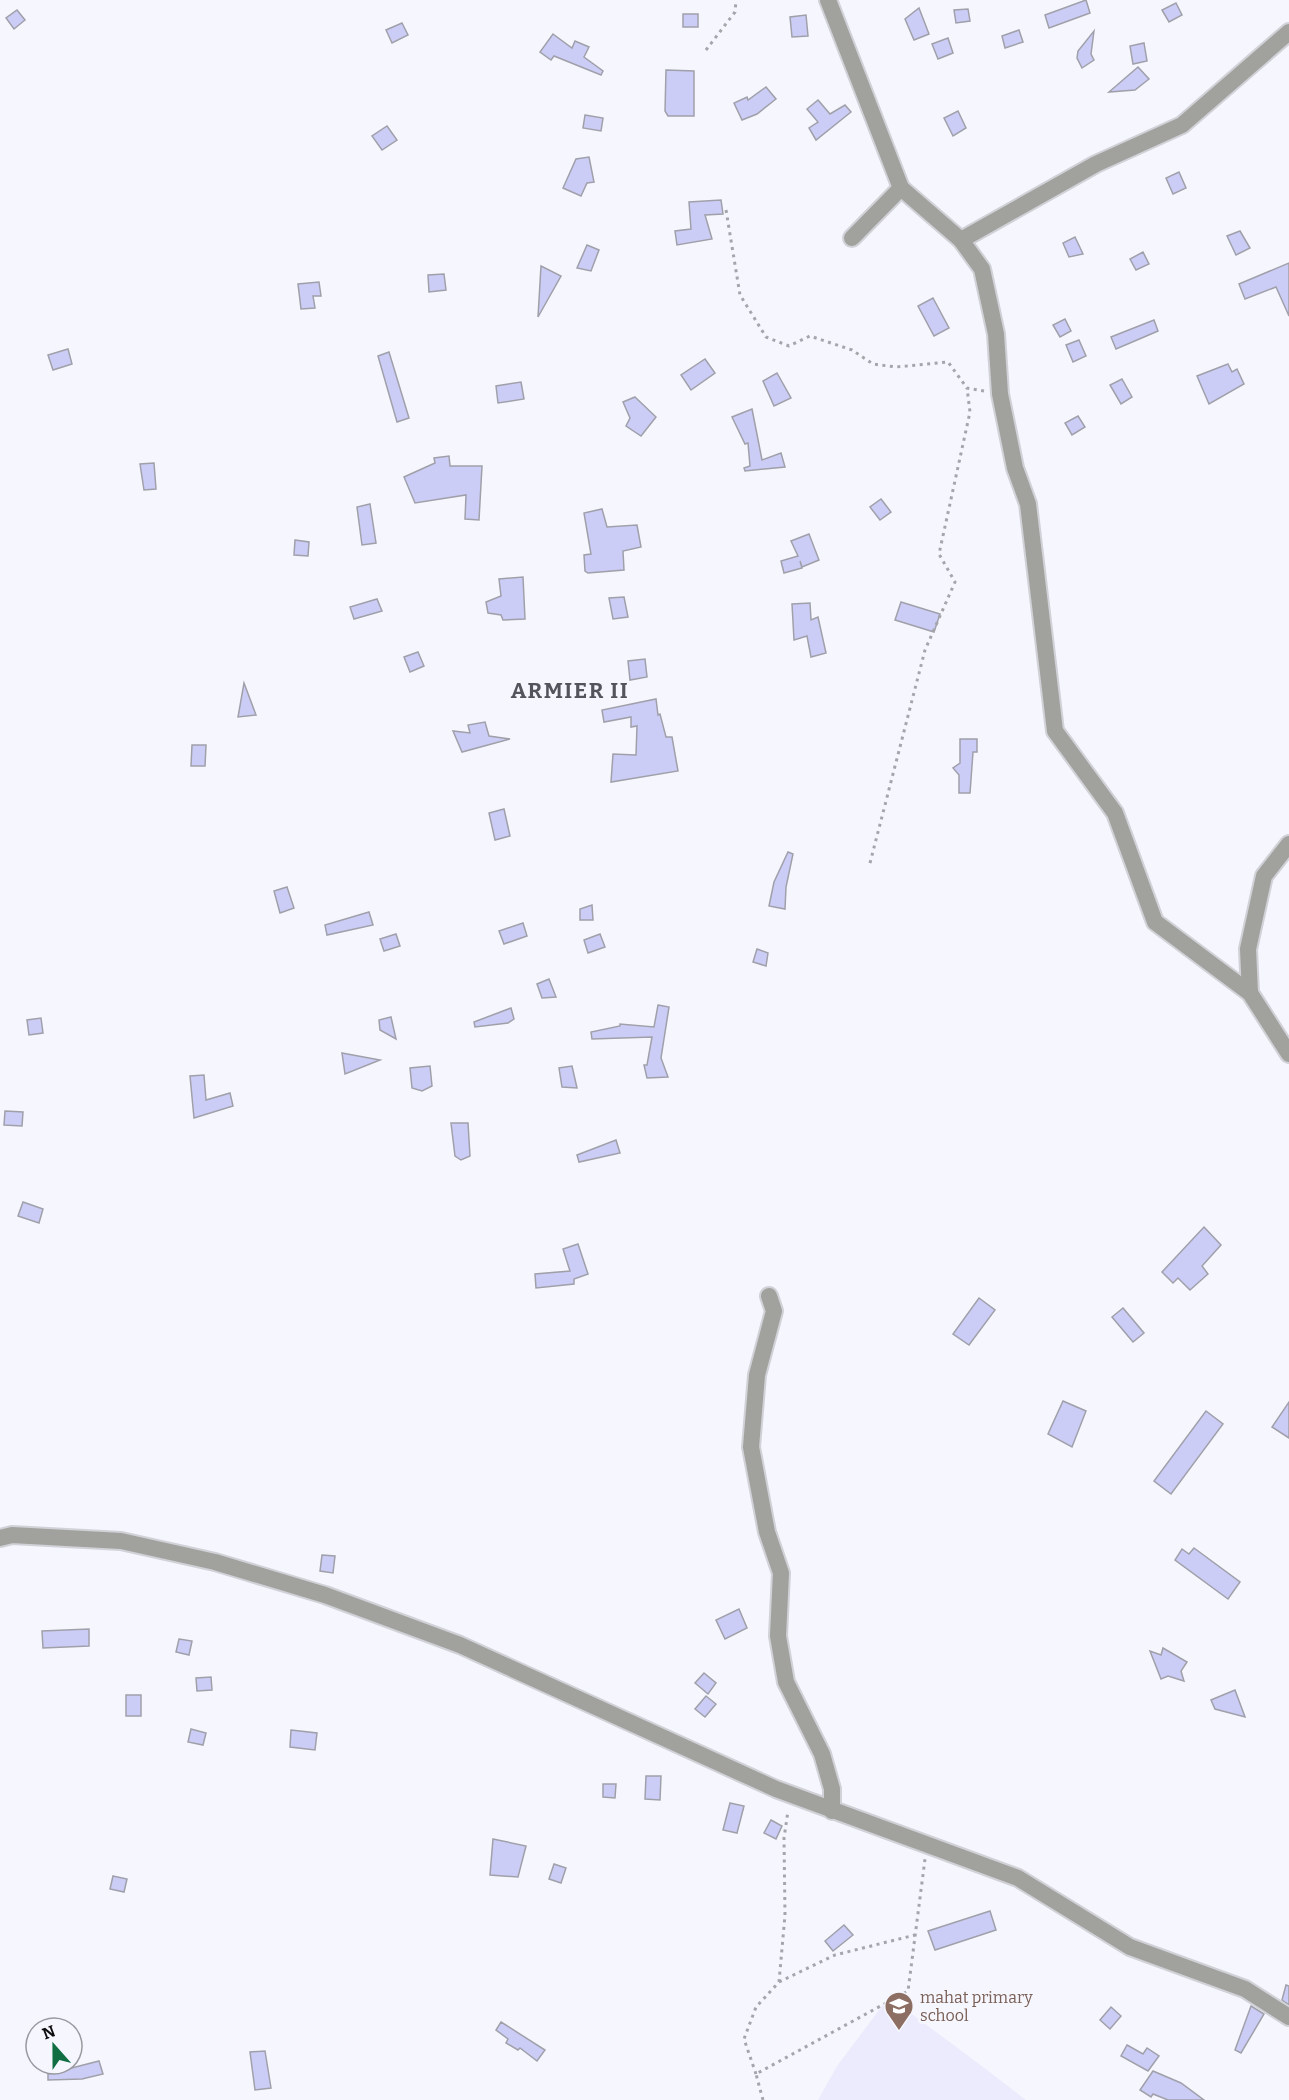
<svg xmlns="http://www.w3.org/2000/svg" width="1289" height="2100" viewBox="0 0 1289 2100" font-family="Bitter,serif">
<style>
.built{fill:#ebebfd}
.building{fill:#cccdf6;stroke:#a0a0aa;stroke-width:1.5}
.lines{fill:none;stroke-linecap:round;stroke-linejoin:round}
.minor-casing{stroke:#d1d1d8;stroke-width:20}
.path{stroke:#a5a5ab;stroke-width:3;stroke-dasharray:3 4.5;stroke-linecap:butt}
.minor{stroke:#a1a29e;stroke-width:16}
.labels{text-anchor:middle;stroke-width:6;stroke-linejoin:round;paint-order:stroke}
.education-label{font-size:16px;fill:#785e54;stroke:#f6f6fe;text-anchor:start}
.district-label{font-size:22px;font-weight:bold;letter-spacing:1.5px;fill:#54545d;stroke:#f6f6fe}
</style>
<rect width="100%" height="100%" fill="#f6f6fe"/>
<path class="built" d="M889 1997 979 2064 1026 2100H818L837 2066Z"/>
<g class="building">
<path d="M1086 0 1090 13 1049 28 1045 15Z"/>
<path d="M1176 3 1182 15 1169 22 1162 10Z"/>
<path d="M919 8 929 34 914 40 905 19Z"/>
<path d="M968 9 970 21 956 23 954 10Z"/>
<path d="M17 10 25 20 14 29 6 18Z"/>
<rect x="683" y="14" width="15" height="13"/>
<path d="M806 15 808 36 792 37 790 17Z"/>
<path d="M402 23 408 35 392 43 386 30Z"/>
<path d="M1019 30 1023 42 1005 48 1002 36Z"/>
<path d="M1094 31 1091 54 1094 60 1082 68 1077 58 1078 51Z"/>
<path d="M553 34 572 48 575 41 589 47 584 57 603 71 601 75 554 56 551 60 540 52Z"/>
<path d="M948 38 953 53 938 59 932 44Z"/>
<path d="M1144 43 1147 61 1133 64 1130 46Z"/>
<path d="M1138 67 1149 79 1135 90 1109 92Z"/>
<path d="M666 70 694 71V116H668L665 111Z"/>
<path d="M766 87 776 99 757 114 742 120 734 103 747 97 748 100Z"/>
<path d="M818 100 830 114 845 105 851 112 816 140 809 128 818 122 807 109Z"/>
<path d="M958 111 966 128 953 136 944 118Z"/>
<path d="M585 115 603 118 601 131 583 128Z"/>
<path d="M387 126 397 140 382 150 372 136Z"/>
<path d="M589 157 594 182 587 183 581 196 563 188 576 159Z"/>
<path d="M1179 172 1186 188 1173 194 1166 178Z"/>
<path d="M721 200 723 214 705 215 712 239 677 245 675 231 691 229 689 202Z"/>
<path d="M1240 231 1250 248 1236 255 1227 236Z"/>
<path d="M1075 237 1083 254 1069 257 1063 243Z"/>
<path d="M587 245 599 250 591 271 577 268Z"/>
<path d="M1143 252 1149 264 1136 270 1130 259Z"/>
<path d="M1289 263V316L1276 287 1245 299 1239 284Z"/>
<path d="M541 266 561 276 538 317Z"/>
<path d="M444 274 446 290 429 292 428 275Z"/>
<path d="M319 282 321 296H313L315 308 301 309 298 284Z"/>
<path d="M933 298 949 328 934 336 918 306Z"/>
<path d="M1065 319 1071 331 1060 337 1053 325Z"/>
<path d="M1154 320 1158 331 1116 349 1111 337Z"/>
<path d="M1079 340 1086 356 1073 362 1066 345Z"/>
<path d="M68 349 72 364 53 370 48 355Z"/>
<path d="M389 352 409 418 397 422 378 356Z"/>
<path d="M705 359 715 373 691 390 681 375Z"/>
<path d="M1228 364 1232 372 1237 369 1244 384 1209 404 1197 376Z"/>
<path d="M777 373 791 398 774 406 763 381Z"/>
<path d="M1122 379 1132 397 1121 404 1110 385Z"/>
<path d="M521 382 524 399 498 403 496 386Z"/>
<path d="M635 397 656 417 641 436 626 426 630 418 623 402Z"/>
<path d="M752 409 762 460 781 453 785 467 745 471 744 468 750 466 748 443 745 444 732 417Z"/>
<path d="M1078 416 1085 427 1072 435 1065 423Z"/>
<path d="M449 456 450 466H482L479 520 465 519 466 495 415 503 404 477 435 463 434 458Z"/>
<path d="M154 463 156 489 144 490 140 464Z"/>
<path d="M881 499 891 512 880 520 870 507Z"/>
<path d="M370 504 376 543 362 545 357 507Z"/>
<path d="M602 509 607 527 637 525 641 547 623 551 624 570 588 573 585 571 584 555 591 554 584 513Z"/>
<path d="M809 534 819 560 802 567 800 561 802 568 784 573 781 561 798 556 791 541Z"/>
<path d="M295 540 309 542 308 556 294 555Z"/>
<path d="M523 577 525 619 503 620 501 615 488 613 486 602 501 596 499 579Z"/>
<path d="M624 597 628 617 613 619 609 598Z"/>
<path d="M377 599 382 611 354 619 350 607Z"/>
<path d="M901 602 940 614 934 632 895 620Z"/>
<path d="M810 603 811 620 818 617 826 653 811 657 807 636 794 640 792 604Z"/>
<path d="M418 652 424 666 410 672 404 657Z"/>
<path d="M645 659 647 677 630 680 628 661Z"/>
<path d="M244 683 256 715 238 717Z"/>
<path d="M656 699 658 715 660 714 666 737H672L678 771 611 782 613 754 636 755 637 726 631 727V717L604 722 602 710Z"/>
<path d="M485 722 489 736 510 739 462 752 453 731 470 733 468 725Z"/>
<path d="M960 739H977V752H973L970 793H959V775L953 768 960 763Z"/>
<path d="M192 745H206L205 766H191Z"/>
<path d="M504 809 510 836 495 840 489 813Z"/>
<path d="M788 852 793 854 786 887 785 909 769 906 774 882Z"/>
<path d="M287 887 294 908 280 913 274 891Z"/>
<path d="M592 905 593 920H580V909Z"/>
<path d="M369 912 373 925 327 935 325 925Z"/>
<path d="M523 923 527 936 504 944 499 931Z"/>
<path d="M396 934 400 946 384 951 380 939Z"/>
<path d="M600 934 605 947 588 953 584 940Z"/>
<path d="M757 949 768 953 766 966 753 962Z"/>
<path d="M549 979 556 997 542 998 537 984Z"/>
<path d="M658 1005 669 1007 661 1058 668 1077 647 1078 644 1065H647L652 1037 592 1039 591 1032 620 1026V1024L654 1027Z"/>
<path d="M511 1008 514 1019 508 1023 475 1027 474 1022Z"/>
<path d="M391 1017 396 1039 380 1030 379 1020Z"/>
<path d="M41 1018 43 1033 29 1035 27 1020Z"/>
<path d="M342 1053 380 1060 345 1074Z"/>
<path d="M430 1066 432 1086 422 1091 412 1088 410 1068Z"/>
<path d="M572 1066 577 1088 562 1087 559 1068Z"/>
<path d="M204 1075 206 1100 230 1093 233 1106 194 1118 190 1076Z"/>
<path d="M5 1111 23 1112 22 1126 4 1125Z"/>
<path d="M451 1123H468L470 1156 461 1160 455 1156Z"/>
<path d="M616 1140 620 1153 579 1162 577 1155Z"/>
<path d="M23 1202 43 1209 39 1223 18 1216Z"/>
<path d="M1204 1227 1221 1245 1202 1266 1208 1274 1190 1290 1178 1278 1173 1283 1162 1272Z"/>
<path d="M578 1244 588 1274 574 1279V1284L536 1288 535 1274 570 1271 563 1249Z"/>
<path d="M979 1298 995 1310 969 1345 953 1334Z"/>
<path d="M1123 1308 1144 1333 1133 1342 1112 1317Z"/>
<path d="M1063 1401 1086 1411 1072 1447 1048 1434Z"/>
<path d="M1289 1402V1438L1272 1427Z"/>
<path d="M1206 1411 1223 1424 1171 1494 1154 1481Z"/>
<path d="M1194 1548 1240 1582 1228 1599 1175 1560 1182 1549 1189 1554Z"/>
<path d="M322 1555 335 1556 333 1573 320 1571Z"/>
<path d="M739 1609 747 1628 725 1639 716 1620Z"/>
<path d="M89 1629V1646L43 1648 42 1631Z"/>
<path d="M179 1639 192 1641 189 1655 176 1652Z"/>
<path d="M1163 1648 1187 1662 1181 1671 1184 1681 1168 1676 1161 1679 1150 1651 1161 1655Z"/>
<path d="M704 1673 716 1683 708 1694 695 1683Z"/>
<path d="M211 1677 212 1690 197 1691 196 1678Z"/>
<path d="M1235 1690 1245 1717 1215 1709 1211 1700Z"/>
<rect x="126" y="1695" width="15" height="21"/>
<path d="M706 1696 716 1704 705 1717 695 1709Z"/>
<path d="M191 1729 206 1733 203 1745 188 1742Z"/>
<path d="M291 1730 317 1733 315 1750 290 1747Z"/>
<path d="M646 1776H661L660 1800 645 1799Z"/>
<path d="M603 1784H616L615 1798 603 1797Z"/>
<path d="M730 1803 744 1806 737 1833 723 1830Z"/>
<path d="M771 1820 782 1826 776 1839 764 1833Z"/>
<path d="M493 1839 526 1846 518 1877 490 1875Z"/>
<path d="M554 1864 566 1868 561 1883 549 1879Z"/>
<path d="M113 1876 127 1879 124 1892 110 1889Z"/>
<path d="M990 1911 996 1930 935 1950 928 1931Z"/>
<path d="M844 1925 853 1935 833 1951 825 1941Z"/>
<path d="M1286 1985 1289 1986V2005L1282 2000Z"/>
<path d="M1251 2006 1264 2014 1241 2053 1235 2050Z"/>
<path d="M1111 2007 1121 2016 1110 2029 1100 2020Z"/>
<path d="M501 2022 545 2050 537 2061 520 2048 518 2050 506 2043 508 2039 496 2030Z"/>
<path d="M1127 2045 1143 2054 1147 2048 1159 2056 1148 2071 1121 2056Z"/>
<path d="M265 2051 271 2088 255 2090 250 2052Z"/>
<path d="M99 2061 103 2074 82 2079 48 2080V2074Z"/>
<path d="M1153 2071 1181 2083 1204 2100H1168L1153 2094 1151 2097 1140 2090Z"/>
</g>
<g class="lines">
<g class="minor-casing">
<g id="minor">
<path d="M828 0 901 188"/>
<path d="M852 238 901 188 961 240 982 269 996 334 1000 394 1015 468 1028 504 1055 731 1115 813 1155 922 1250 993 1289 1054"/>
<path d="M961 240 1096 164 1182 125 1289 32"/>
<path d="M1250 993 1248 949 1264 876 1289 844"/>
<path d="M769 1296 774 1311 757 1375 751 1447 767 1532 781 1573 778 1636 786 1682 822 1754 832 1789V1811"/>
<path d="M0 1538 12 1535 121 1541 215 1562 325 1595 460 1645 776 1789 1018 1878 1130 1947 1245 1989 1289 2017"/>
</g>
</g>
<g class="path">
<path d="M706 50 735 12 736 0"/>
<path d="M726 210 740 295 766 337 789 346 810 336 852 350 873 364 896 367 948 362 967 388 984 391"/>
<path d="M870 863 925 650 955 582 939 554 970 412 967 388"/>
<path d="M779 1982 835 1955 915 1935"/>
<path d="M756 2074 744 2039 756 2007 779 1982 785 1915 784 1838 788 1811"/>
<path d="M763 2100 756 2074 908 1991 925 1859"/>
</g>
<use href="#minor" class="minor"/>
</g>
<defs>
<g id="school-pin" transform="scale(1.5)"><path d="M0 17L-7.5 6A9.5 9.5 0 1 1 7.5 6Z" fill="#8d6e63" stroke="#f6f6fe"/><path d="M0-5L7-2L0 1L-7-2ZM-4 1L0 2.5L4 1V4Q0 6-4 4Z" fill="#fff"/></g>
</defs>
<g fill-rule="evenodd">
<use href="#school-pin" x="899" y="2006"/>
</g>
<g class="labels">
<g class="education-label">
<text x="920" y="2003">mahat primary<tspan x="920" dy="18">school</tspan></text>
</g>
<g class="district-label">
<text x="570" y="698">ARMIER II</text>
</g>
</g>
<g transform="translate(54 2046) rotate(339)"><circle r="28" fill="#f6f6fe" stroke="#99999f" stroke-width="1.5"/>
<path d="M0-4.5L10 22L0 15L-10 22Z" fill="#116e43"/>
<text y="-9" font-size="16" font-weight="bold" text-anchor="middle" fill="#0d0d10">N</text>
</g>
</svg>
